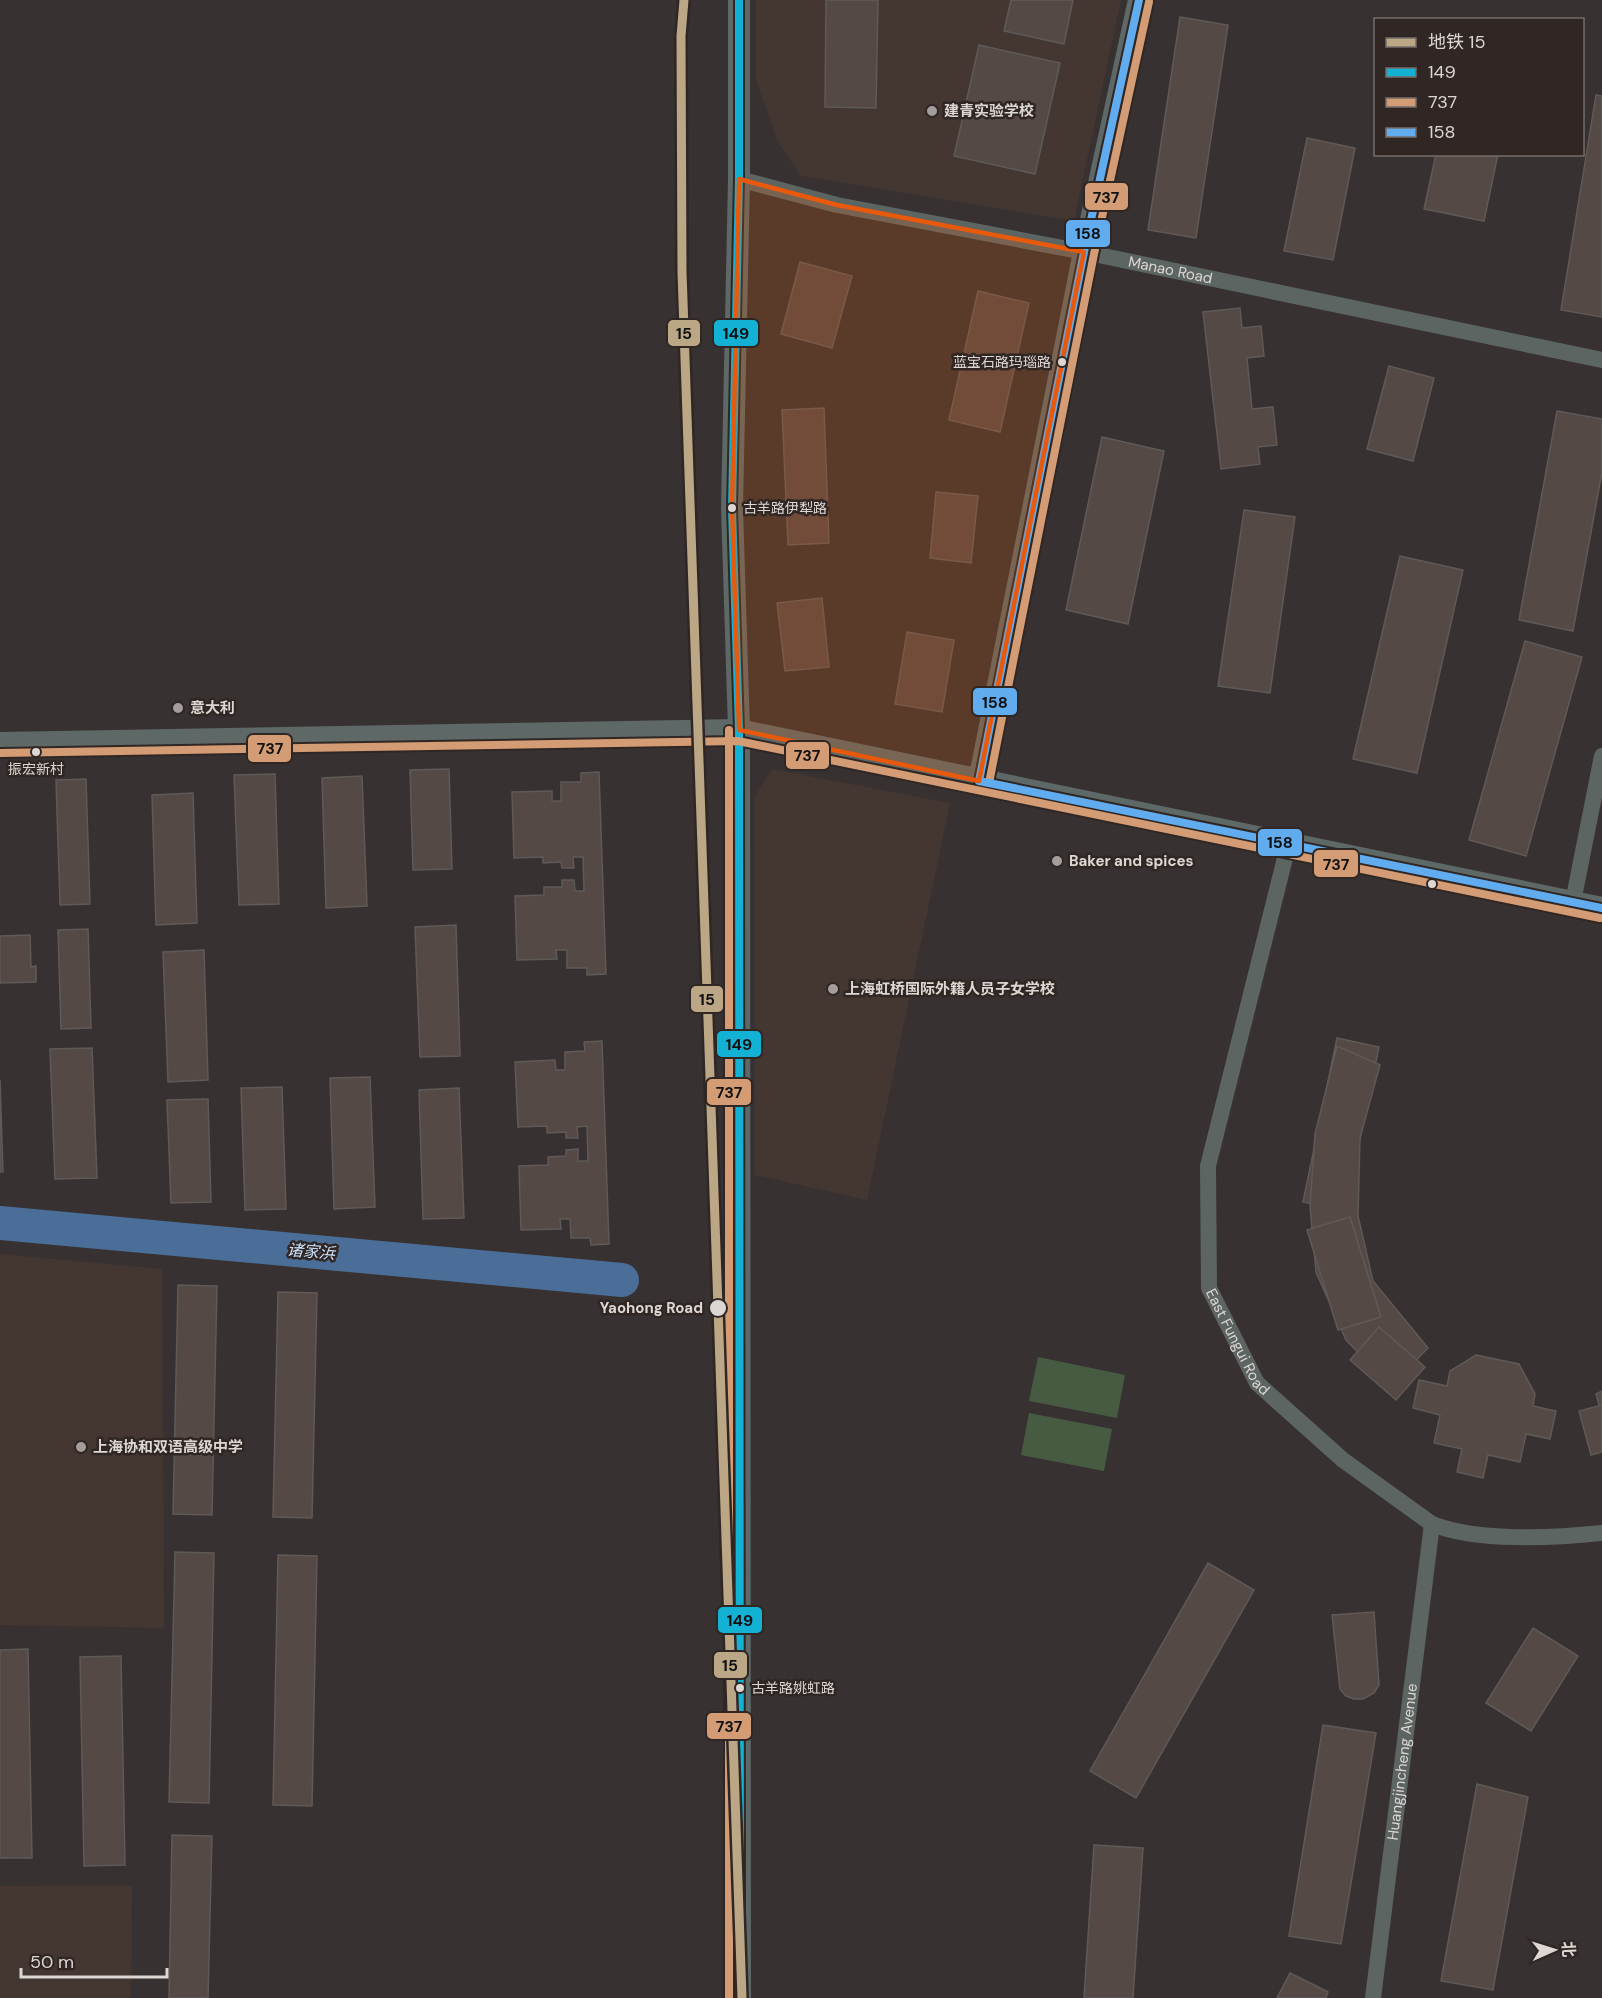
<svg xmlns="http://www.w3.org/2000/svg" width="1602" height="1998" viewBox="0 0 1602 1998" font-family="'DM Sans','Noto Sans SC',sans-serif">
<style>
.built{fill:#443631}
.green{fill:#475b43}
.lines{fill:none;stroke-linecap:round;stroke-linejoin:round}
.river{stroke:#4a6e98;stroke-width:34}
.building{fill:#554945;stroke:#5e5a58;stroke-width:1.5}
.street{stroke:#5d6563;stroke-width:16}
.secondary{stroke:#5d6867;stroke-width:22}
.bus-1-casing{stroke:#302724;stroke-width:12}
.bus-2-casing{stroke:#302724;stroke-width:12}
.bus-3-casing{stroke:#302724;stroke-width:12}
.bus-1{stroke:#13b2d5;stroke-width:8}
.bus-2{stroke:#d39c74;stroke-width:8}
.bus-3{stroke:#60acee;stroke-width:8}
.metro-1-casing{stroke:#302724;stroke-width:14}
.metro-1{stroke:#bba786;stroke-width:9}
.marked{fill:#e8590c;fill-opacity:0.2;stroke:#e8590c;stroke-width:4.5;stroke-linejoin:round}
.poi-dot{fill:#a39d9b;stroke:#302724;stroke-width:2}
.bus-dot{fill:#ddd7d4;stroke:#302724;stroke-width:2}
.labels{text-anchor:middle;stroke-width:5;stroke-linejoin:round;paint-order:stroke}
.bus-label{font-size:14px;fill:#ddd7d4;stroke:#302724;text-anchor:start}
.poi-label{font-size:15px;font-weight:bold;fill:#ddd7d4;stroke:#302724;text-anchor:start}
.street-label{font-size:15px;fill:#ddd7d4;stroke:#302724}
.stop-label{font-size:15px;font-weight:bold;fill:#ddd7d4;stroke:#302724;text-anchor:end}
.water-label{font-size:16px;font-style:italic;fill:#c8e0fc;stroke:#302724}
.line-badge{stroke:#302724;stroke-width:2}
.pale-badge-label{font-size:16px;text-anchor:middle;font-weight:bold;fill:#111}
</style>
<rect width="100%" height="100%" fill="#373231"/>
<g class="built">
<path d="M756 0H1121L1074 221 801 176 778 142 756 80Z"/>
<path d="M772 769 950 803 867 1200 755 1175V796Z"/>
<path d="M0 1254 162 1269 164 1628 0 1625Z"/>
<path d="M132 1885 131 1998H0V1886Z"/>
</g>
<g class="green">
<path d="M1038 1357 1125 1375 1117 1418 1029 1401Z"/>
<path d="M1029 1413 1112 1429 1104 1471 1021 1455Z"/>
</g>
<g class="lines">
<path class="river" d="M0 1223 622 1280"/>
</g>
<g class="building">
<path d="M826 0H878L876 108 825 107Z"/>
<path d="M1011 0H1073L1064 44 1004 31Z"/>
<path d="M1180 17 1228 25 1196 238 1148 230Z"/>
<path d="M979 45 1060 63 1035 174 954 156Z"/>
<path d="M1596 95 1602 96V317L1561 310Z"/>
<path d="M1307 138 1355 148 1333 260 1284 251Z"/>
<path d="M1436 154H1498L1484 221 1424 209Z"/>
<path d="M800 262 852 276 832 348 781 334Z"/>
<path d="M978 291 1029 303 1000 432 949 420Z"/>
<path d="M1240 308 1242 328 1261 326 1264 356 1247 358 1252 409 1273 407 1277 445 1258 447 1260 464 1221 469 1203 312Z"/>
<path d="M1389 366 1434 378 1413 461 1367 449Z"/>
<path d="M824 408 829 543 788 545 782 410Z"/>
<path d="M1557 411 1602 419V472L1573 631 1519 620Z"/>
<path d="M1102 437 1164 451 1128 624 1066 610Z"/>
<path d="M936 492 978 496 971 563 930 558Z"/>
<path d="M1244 510 1295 517 1270 693 1218 686Z"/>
<path d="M1400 556 1463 570 1417 773 1353 759Z"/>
<path d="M822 598 829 667 785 671 777 603Z"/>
<path d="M907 632 954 640 942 712 895 704Z"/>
<path d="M1525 641 1582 657 1526 856 1469 840Z"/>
<path d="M449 769 452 869 413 870 410 770Z"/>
<path d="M599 772 606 974 587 975V968H567V950H556L557 959 517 960 515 896 544 895V887H562V880H574L575 891H584L583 857H573L574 868H562L561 862 543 863V857L514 858 512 792 552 791V801H561V782H581V773Z"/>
<path d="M275 774 279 904 239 905 234 775Z"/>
<path d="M362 776 367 906 326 908 322 778Z"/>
<path d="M86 779 90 904 60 905 56 780Z"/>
<path d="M193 793 197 923 156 925 152 795Z"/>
<path d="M456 925 460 1056 420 1057 415 927Z"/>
<path d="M88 929 91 1028 61 1029 58 930Z"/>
<path d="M30 935 31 967 36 966V982L0 983V936Z"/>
<path d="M204 950 208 1080 168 1082 163 952Z"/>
<path d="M1337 1038 1379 1047 1345 1211 1303 1202Z"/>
<path d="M602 1041 609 1244 591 1245 590 1238H571L570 1219H560L561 1229 521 1230 519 1166 548 1165V1157L566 1156V1150L578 1149V1161H588L587 1126 577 1127 578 1138H566V1132L547 1133V1126L518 1127 515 1062 555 1060 556 1070H565V1052L585 1051 584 1042Z"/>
<path d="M1337 1046 1380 1065 1360 1138 1358 1216 1373 1281 1428 1348 1391 1386 1346 1340 1316 1272 1310 1207 1315 1134Z"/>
<path d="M92 1048 97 1178 55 1179 50 1049Z"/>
<path d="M370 1077 375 1207 334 1209 330 1078Z"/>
<path d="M0 1080 3 1172H0Z"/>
<path d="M282 1087 286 1209 245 1210 241 1088Z"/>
<path d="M459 1088 464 1218 423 1219 419 1090Z"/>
<path d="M208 1099 211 1202 171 1203 167 1100Z"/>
<path d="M1350 1217 1381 1317 1338 1330 1307 1230Z"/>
<path d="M178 1285 217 1286 212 1515 173 1514Z"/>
<path d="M278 1292 317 1293 312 1518 273 1517Z"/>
<path d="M1379 1327 1425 1367 1396 1400 1350 1360Z"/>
<path d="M1476 1355 1519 1364 1535 1394 1533 1406 1556 1411 1550 1439 1526 1434 1520 1462 1488 1455 1483 1478 1457 1472 1462 1449 1434 1443 1440 1415 1413 1408 1419 1380 1447 1386 1450 1371Z"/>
<path d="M1602 1391V1416L1596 1394Z"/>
<path d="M1602 1405V1452L1591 1455 1579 1411Z"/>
<path d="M175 1552 214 1553 209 1803 169 1802Z"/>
<path d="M278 1555 317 1556 312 1806 273 1805Z"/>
<path d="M1208 1563 1254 1590 1136 1798 1090 1771Z"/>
<path d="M1374 1612 1379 1685 1374 1693 1363 1699H1354L1346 1696 1340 1689 1332 1615Z"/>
<path d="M1533 1628 1578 1656 1531 1731 1486 1703Z"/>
<path d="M28 1649 32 1858H0V1650Z"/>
<path d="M121 1656 125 1865 84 1866 80 1657Z"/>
<path d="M1323 1725 1376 1733 1341 1944 1289 1936Z"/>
<path d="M1477 1784 1528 1797 1493 1990 1441 1981Z"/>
<path d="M172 1835 212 1836 208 1998H169Z"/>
<path d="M1094 1845 1143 1848 1133 1998H1084Z"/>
<path d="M1290 1973 1328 1992 1326 1998H1277Z"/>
</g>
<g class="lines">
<g class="street">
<path id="s1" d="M739 179 837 205 1084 252 1602 360"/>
<path id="s2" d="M1288 846 1208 1166 1209 1288 1257 1383 1343 1460 1432 1524C1477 1542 1554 1538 1602 1533"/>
<path d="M1573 902 1602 756"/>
<path id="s3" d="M1373 1998 1432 1524"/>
</g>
<g class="secondary">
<path d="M739 0V179L732 508 739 730 740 1998"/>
<path d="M0 743 739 730 1602 908"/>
<path d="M979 781 1084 252 1139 0"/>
</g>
<g class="bus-1-casing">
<path id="bus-1" d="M739 0V179L732 508 739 730 740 1998"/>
</g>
<g class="bus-2-casing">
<g id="bus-2">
<path d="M729 730V1998"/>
<path d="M0 753 738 741 1600 918"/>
<path d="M989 783 1094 254 1149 2"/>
</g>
</g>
<g class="bus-3-casing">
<path id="bus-3" d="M1139 0 1084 252 979 781 1602 908"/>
</g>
<use href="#bus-1" class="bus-1"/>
<use href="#bus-2" class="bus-2"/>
<use href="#bus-3" class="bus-3"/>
<g class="metro-1-casing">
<path id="metro-1" d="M684 0 681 36 682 272 742 1998"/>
</g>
<use href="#metro-1" class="metro-1"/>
</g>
<path class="marked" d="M739 179 837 205 1084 252 979 781 739 730 732 508Z"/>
<g class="poi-dot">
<circle cx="932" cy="111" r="6"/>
<circle cx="178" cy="708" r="6"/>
<circle cx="1057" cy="861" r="6"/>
<circle cx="833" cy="989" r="6"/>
<circle cx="81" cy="1447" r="6"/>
</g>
<g class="bus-dot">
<circle cx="1062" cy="362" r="5"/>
<circle cx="732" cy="508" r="5"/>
<circle cx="36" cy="752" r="5"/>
<circle cx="1432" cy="884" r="5"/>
<circle cx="718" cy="1308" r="9"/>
<circle cx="740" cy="1688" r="5"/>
</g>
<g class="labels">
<g class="bus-label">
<text x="1051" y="367" text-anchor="end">蓝宝石路玛瑙路</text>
<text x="743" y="513">古羊路伊犁路</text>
<text x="36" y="774" text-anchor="middle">振宏新村</text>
<text x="751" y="1693">古羊路姚虹路</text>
</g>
<g class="poi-label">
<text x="944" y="116">建青实验学校</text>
<text x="190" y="713">意大利</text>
<text x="1069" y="866">Baker and spices</text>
<text x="845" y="994">上海虹桥国际外籍人员子女学校</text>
<text x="93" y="1452">上海协和双语高级中学</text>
</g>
<g class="street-label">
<text dy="5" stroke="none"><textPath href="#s1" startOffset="441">Manao Road</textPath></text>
<text dy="5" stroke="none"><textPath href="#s2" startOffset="513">East Fungui Road</textPath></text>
<text dy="5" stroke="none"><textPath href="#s3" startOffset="238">Huangjincheng Avenue</textPath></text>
</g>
<g class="stop-label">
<text x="703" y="1313">Yaohong Road</text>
</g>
<g class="water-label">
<text transform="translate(311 1251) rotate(5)" y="6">诸家浜</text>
</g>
</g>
<g class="line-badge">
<rect x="1084" y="182" width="45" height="29" rx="6" fill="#d39c74"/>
<rect x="1065" y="219" width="46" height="29" rx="6" fill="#60acee"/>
<rect x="713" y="319" width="46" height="28" rx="6" fill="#13b2d5"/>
<rect x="667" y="319" width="34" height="28" rx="6" fill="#bba786"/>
<rect x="972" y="687" width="46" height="29" rx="6" fill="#60acee"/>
<rect x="247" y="734" width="45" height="29" rx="6" fill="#d39c74"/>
<rect x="785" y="741" width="45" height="29" rx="6" fill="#d39c74"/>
<rect x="1257" y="828" width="46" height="29" rx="6" fill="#60acee"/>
<rect x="1313" y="849" width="46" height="29" rx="6" fill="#d39c74"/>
<rect x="690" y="985" width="34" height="28" rx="6" fill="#bba786"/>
<rect x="716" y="1030" width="46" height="28" rx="6" fill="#13b2d5"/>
<rect x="706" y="1078" width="46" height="28" rx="6" fill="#d39c74"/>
<rect x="717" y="1606" width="46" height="28" rx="6" fill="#13b2d5"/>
<rect x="713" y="1651" width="35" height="28" rx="6" fill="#bba786"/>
<rect x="706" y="1712" width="46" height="28" rx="6" fill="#d39c74"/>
</g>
<g class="pale-badge-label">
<text x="1106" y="203">737</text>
<text x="1088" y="239">158</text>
<text x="736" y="339">149</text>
<text x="684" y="339">15</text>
<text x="995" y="708">158</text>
<text x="270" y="754">737</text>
<text x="807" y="761">737</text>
<text x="1280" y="848">158</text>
<text x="1336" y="870">737</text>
<text x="707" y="1005">15</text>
<text x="739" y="1050">149</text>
<text x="729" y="1098">737</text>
<text x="740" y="1626">149</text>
<text x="730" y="1671">15</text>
<text x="729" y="1732">737</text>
</g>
<rect x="1374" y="18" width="210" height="138" fill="#302724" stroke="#756d6a" stroke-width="1.5"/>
<rect x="1386" y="38" width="30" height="9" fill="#bba786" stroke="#756d6a" stroke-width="1.5"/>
<text x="1428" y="48" font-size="18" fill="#ddd7d4">地铁 15</text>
<rect x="1386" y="68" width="30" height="9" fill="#13b2d5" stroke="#756d6a" stroke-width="1.5"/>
<text x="1428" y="78" font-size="18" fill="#ddd7d4">149</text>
<rect x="1386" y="98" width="30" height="9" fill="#d39c74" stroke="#756d6a" stroke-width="1.5"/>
<text x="1428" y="108" font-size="18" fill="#ddd7d4">737</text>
<rect x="1386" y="128" width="30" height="9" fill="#60acee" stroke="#756d6a" stroke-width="1.5"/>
<text x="1428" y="138" font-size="18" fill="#ddd7d4">158</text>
<g transform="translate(1554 1950) rotate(87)" stroke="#302724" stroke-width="4.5" paint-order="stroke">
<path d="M0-4.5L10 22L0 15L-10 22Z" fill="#ddd7d4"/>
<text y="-9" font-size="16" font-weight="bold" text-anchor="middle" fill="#ddd7d4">北</text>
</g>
<path d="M21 1968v9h146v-9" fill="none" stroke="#ddd7d4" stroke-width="3"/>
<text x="30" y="1968" font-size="18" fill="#ddd7d4" stroke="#302724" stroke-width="4.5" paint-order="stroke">50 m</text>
</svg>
